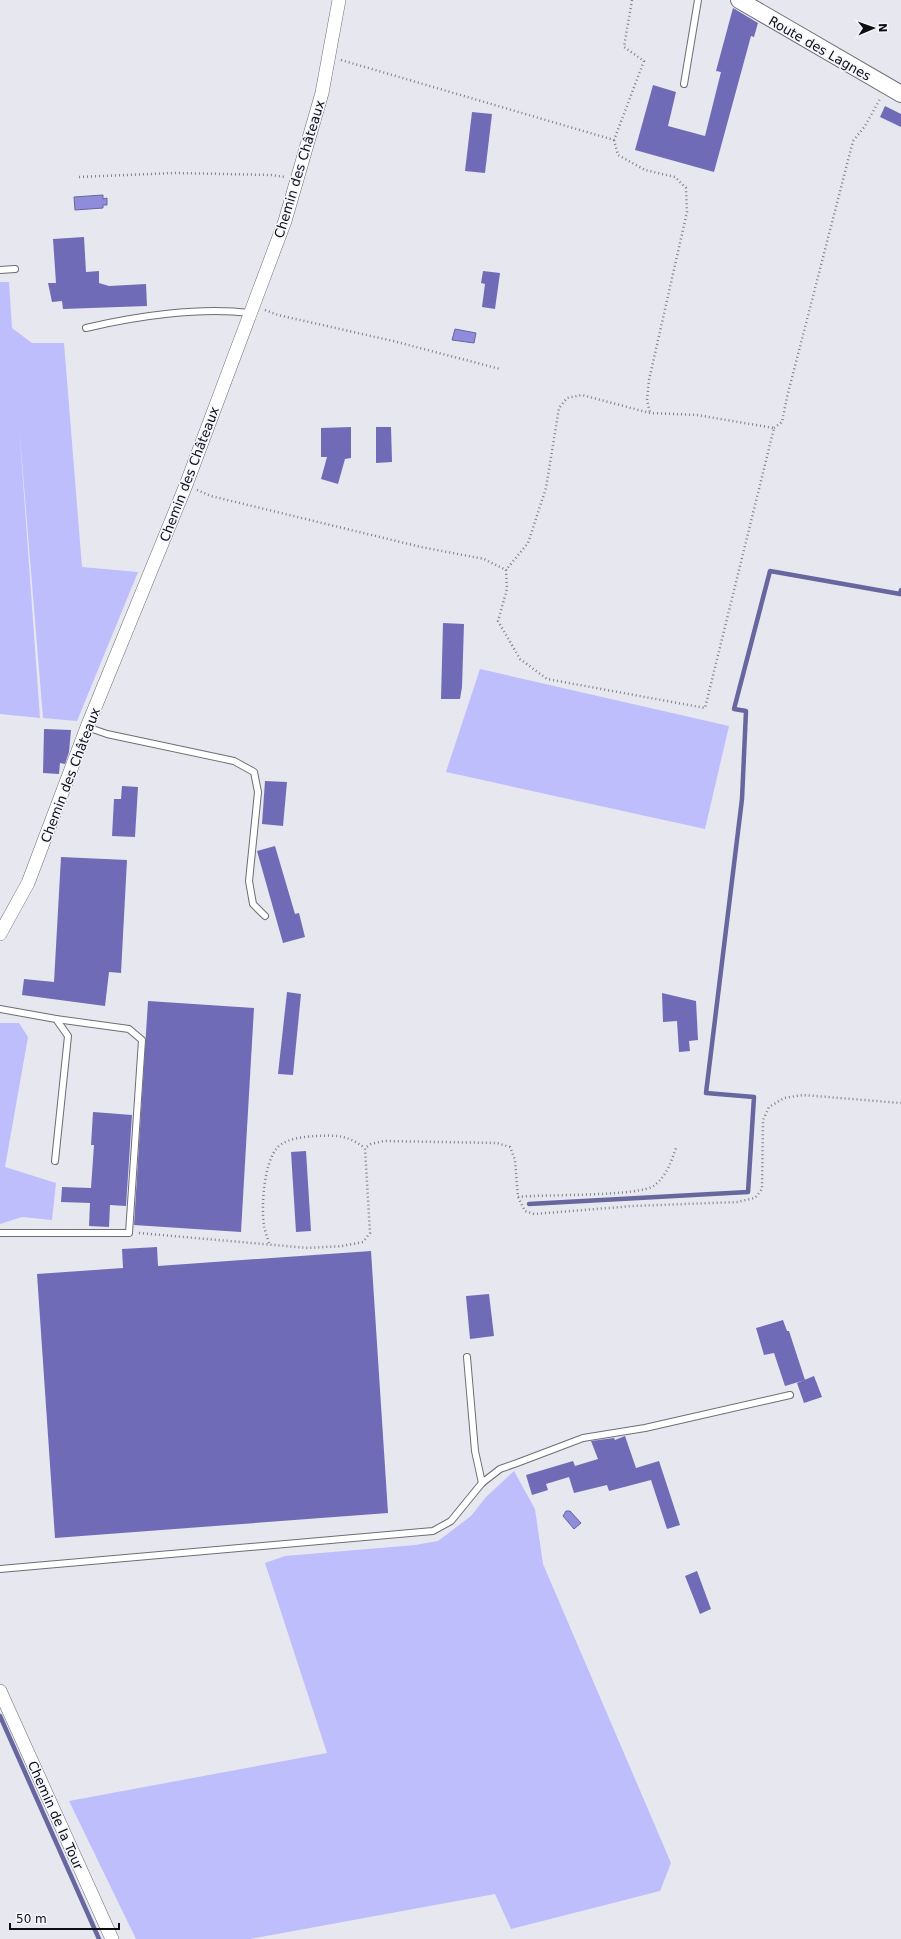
<svg xmlns="http://www.w3.org/2000/svg" width="901" height="1939" viewBox="0 0 901 1939" font-family="'DejaVu Sans',sans-serif">
<style>
.green{fill:#bebefc}
.water{fill:#8f8cdb;stroke:#68669e}
.lines{fill:none;stroke-linecap:round;stroke-linejoin:round}
.stream{stroke:#68669e;stroke-width:4.5}
.building{fill:#706bb7}
.service-casing{stroke:#6d6d75;stroke-width:8}
.minor-casing{stroke:#6d6d75;stroke-width:14}
.tertiary-casing{stroke:#6d6d75;stroke-width:18}
.path{stroke:#7f7f85;stroke-width:2.5;stroke-dasharray:1 3;stroke-linecap:butt}
.service{stroke:#fff;stroke-width:6}
.minor{stroke:#fff;stroke-width:13}
.tertiary{stroke:#fff;stroke-width:16}
.labels{text-anchor:middle;stroke-width:3;stroke-linejoin:round;paint-order:stroke}
.street-label{font-size:13px;fill:#0e0e11;stroke:#f4f5fe}
</style>
<rect width="100%" height="100%" fill="#e7e7f0"/>
<g class="green">
<path d="M0 282H9L12 328 32 343H64L82 567 138 572 77 721 43 718 19 425 40 718 0 714Z"/>
<path d="M480 669 729 726 705 829 446 772Z"/>
<path d="M0 1023H19L28 1037 5 1167 56 1183 52 1220 22 1217 0 1224Z"/>
<path d="M514 1471 535 1509 543 1564 671 1863 660 1891 511 1929 495 1894 250 1939H136L69 1801 327 1753 265 1563 285 1556 415 1545 438 1541 471 1516 486 1497Z"/>
</g>
<g class="water">
<path d="M103 195V199L107 198V205H103V208L75 210 74 197Z"/>
<path d="M455 329 476 333 474 343 452 340Z"/>
<path d="M566 1511H570L581 1523 574 1529 563 1516Z"/>
</g>
<g class="lines">
<g class="stream">
<path d="M529 1204 748 1192 754 1097 706 1093 742 799 746 711 734 709 770 571 900 594 901 590"/>
<path d="M0 1716 99 1939"/>
</g>
</g>
<g class="building">
<path d="M733 8 758 23 754 37 751 36 714 172 635 150 653 85 676 92 668 126 705 136 721 72 716 71Z"/>
<path d="M885 106 901 114V127L880 117Z"/>
<path d="M472 112 492 114 485 173 465 171Z"/>
<path d="M84 237 86 272 99 271V283L109 286 146 284 147 306 63 309 62 301 52 302 48 283H56L53 239Z"/>
<path d="M483 271 500 273 495 309 482 307 485 284 481 283Z"/>
<path d="M351 427V458L345 459 338 484 321 479 327 457H321V428Z"/>
<path d="M376 427H391L392 462 376 463Z"/>
<path d="M443 623 464 624 462 687 460 699H441Z"/>
<path d="M44 729 71 730 69 752 65 764 60 763 59 774 43 773Z"/>
<path d="M265 781 287 782 283 826 262 824Z"/>
<path d="M122 786 138 787 135 837 112 836 114 799H121Z"/>
<path d="M275 846 295 914 299 913 305 937 283 943 257 851Z"/>
<path d="M61 857 127 860 121 973 109 972 105 1006 22 995 24 979 54 982Z"/>
<path d="M287 992 301 994 293 1075 278 1074Z"/>
<path d="M662 993 696 1001 698 1040 689 1041 690 1051 679 1052 677 1021 663 1022Z"/>
<path d="M148 1001 254 1008 241 1232 134 1225Z"/>
<path d="M93 1112 132 1115 126 1206 110 1205 109 1227 89 1226 90 1203 61 1202 62 1187 91 1188 94 1145H91Z"/>
<path d="M306 1151 311 1231 296 1232 291 1152Z"/>
<path d="M157 1247 158 1266 371 1251 388 1513 55 1538 37 1274 123 1268 122 1249Z"/>
<path d="M489 1294 494 1336 470 1339 466 1296Z"/>
<path d="M783 1320 787 1331H789L805 1380 785 1386 774 1353 764 1355 756 1328Z"/>
<path d="M814 1376 822 1397 804 1403 797 1383Z"/>
<path d="M625 1436 636 1468 659 1461 680 1525 667 1529 651 1480 609 1491 607 1485 574 1493 569 1477 546 1484 548 1490 532 1495 526 1475 573 1461 575 1466 598 1459 591 1441 614 1438 615 1440Z"/>
<path d="M697 1571 711 1609 700 1614 685 1576Z"/>
</g>
<g class="lines">
<g class="service-casing">
<g id="service">
<path d="M684 84 698 0"/>
<path d="M0 270 15 269"/>
<path d="M86 328C136 316 199 307 250 313"/>
<path d="M87 727 107 734 234 761 254 772 258 792 249 881 253 904 265 916"/>
<path d="M0 1009 56 1019 68 1036 55 1161"/>
<path d="M0 1233H129L142 1040 129 1029 56 1019"/>
<path d="M467 1357 475 1451 482 1483"/>
<path d="M0 1569 433 1531 451 1521 482 1483 500 1469 517 1463 583 1438 645 1428 790 1395"/>
</g>
</g>
<g class="minor-casing">
<g id="minor">
<path d="M0 934 28 883 87 727 186 485 285 221 322 93 339 0"/>
<path d="M0 1691 112 1939"/>
</g>
</g>
<g class="tertiary-casing">
<path id="tertiary" d="M739 0 901 94"/>
</g>
<g class="path">
<path d="M341 60 614 140 644 61 624 47 632 0"/>
<path d="M614 140 618 155 645 170 675 177 686 188 687 212 649 380 647 400 650 413"/>
<path d="M79 177 174 173 271 175 285 177"/>
<path d="M265 310 278 315 393 341 500 369"/>
<path d="M774 428 782 422 787 397 853 141 865 126 880 99"/>
<path d="M197 490 211 496 421 547 484 559 506 570 507 589 498 621 520 659 547 679 705 708 774 428 697 415 650 413 582 395 567 398 559 408 546 488 528 543 506 570"/>
<path d="M518 1197C544 1194 641 1197 655 1185 667 1175 671 1162 676 1148"/>
<path d="M139 1233 308 1248 342 1246 363 1242 370 1233 365 1148 371 1144 384 1141 497 1143 510 1147 515 1160 518 1197 525 1211 534 1214 633 1206 737 1202 755 1198 762 1189 763 1120 769 1107 784 1098 803 1095 901 1103"/>
<path d="M269 1243C267 1237 265 1231 264 1226 261 1206 264 1163 277 1148 286 1138 304 1137 316 1136 338 1135 347 1135 365 1148"/>
</g>
<use href="#service" class="service"/>
<use href="#minor" class="minor"/>
<use href="#tertiary" class="tertiary"/>
</g>
<g class="labels">
<g class="street-label">
<text transform="translate(820 48) rotate(30)" y="5">Route des Lagnes</text>
<text transform="translate(299 169) rotate(-73)" y="5">Chemin des Châteaux</text>
<text transform="translate(189 474) rotate(-69)" y="5">Chemin des Châteaux</text>
<text transform="translate(70 775) rotate(-69)" y="5">Chemin des Châteaux</text>
<text transform="translate(56 1815) rotate(66)" y="5">Chemin de la Tour</text>
</g>
</g>
<g transform="translate(873 28) rotate(88)" stroke="#f4f5fe" stroke-width="3" paint-order="stroke">
<path d="M0-3L7 15L0 10L-7 15Z" fill="#0e0e11"/>
<text y="-6" font-size="11" font-weight="bold" text-anchor="middle" fill="#0e0e11">N</text>
</g>
<path d="M10 1923v6h109v-6" fill="none" stroke="#0e0e11" stroke-width="2"/>
<text x="16" y="1923" font-size="12" fill="#0e0e11" stroke="#f4f5fe" stroke-width="3" paint-order="stroke">50 m</text>
</svg>
